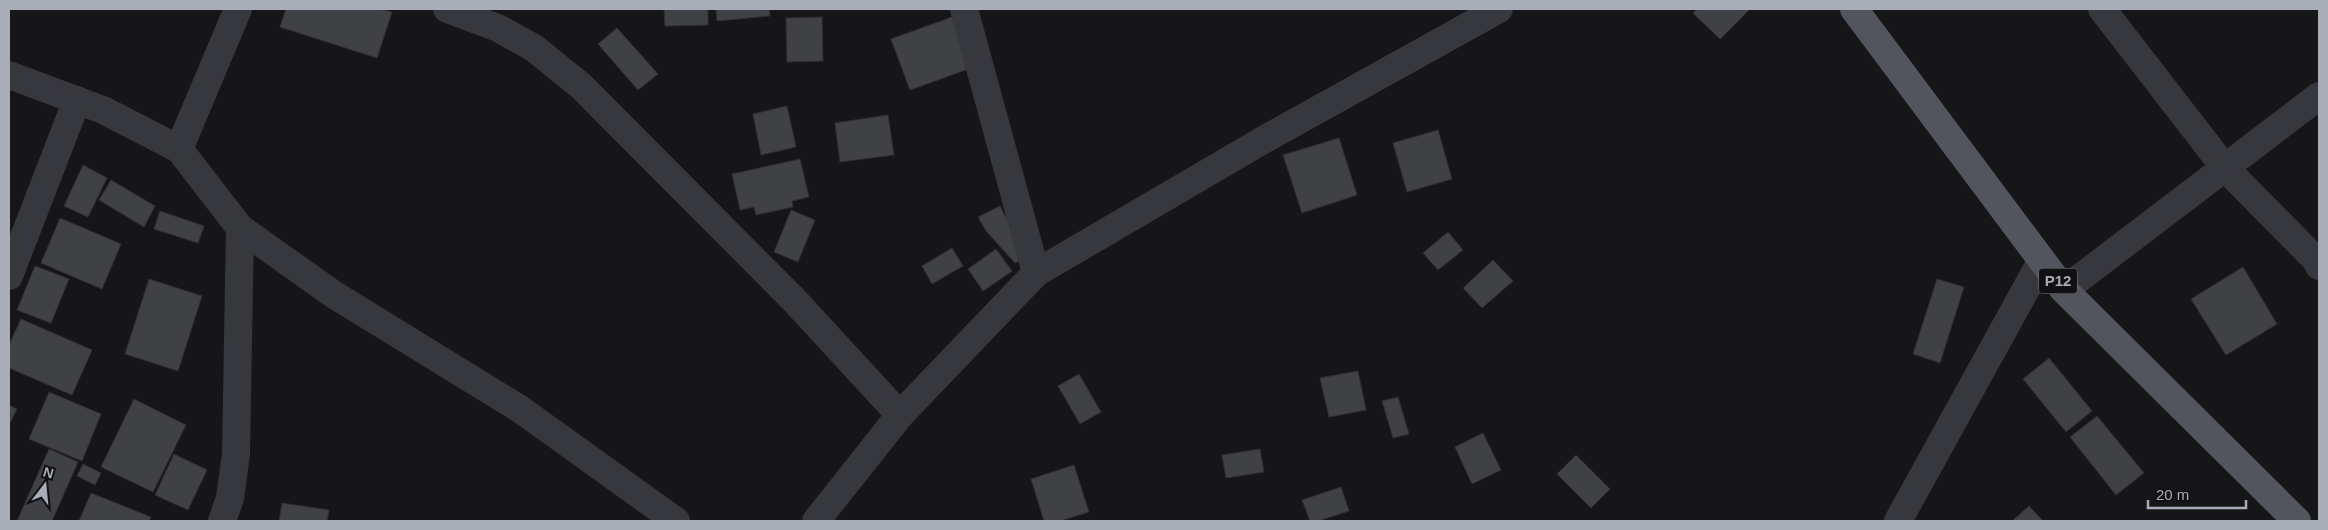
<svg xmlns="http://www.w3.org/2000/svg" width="2328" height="530" viewBox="0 0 2328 530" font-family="Helvetica,sans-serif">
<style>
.building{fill:#404145;stroke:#303034}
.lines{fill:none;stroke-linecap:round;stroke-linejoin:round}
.minor{stroke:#37383d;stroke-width:28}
.primary{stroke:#53555c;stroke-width:28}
.labels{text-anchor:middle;stroke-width:4;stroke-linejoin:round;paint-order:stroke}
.shield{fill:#111113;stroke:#7b7e86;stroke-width:1}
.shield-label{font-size:15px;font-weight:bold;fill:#a8adb8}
</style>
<rect width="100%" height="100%" fill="#161618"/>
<g class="building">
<path d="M286 9H380L392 12 377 58 280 27Z"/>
<path d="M664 9H708V25L665 26Z"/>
<path d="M716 9H769L770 16 717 21Z"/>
<path d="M1697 9H1750L1720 39 1693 13Z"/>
<path d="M822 17 823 61 787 62 786 18Z"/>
<path d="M952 17 971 68 910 90 891 39Z"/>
<path d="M617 28 658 74 638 90 598 44Z"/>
<path d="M787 106 796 147 761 155 753 114Z"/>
<path d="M888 115 894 155 840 162 835 123Z"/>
<path d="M1438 130 1452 179 1407 192 1393 143Z"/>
<path d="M1339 138 1357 195 1302 213 1283 155Z"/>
<path d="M800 159 809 197 792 201 793 207 756 215 754 207 740 210 732 174Z"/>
<path d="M83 165 107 178 88 217 64 206Z"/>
<path d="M111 180 155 206 144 227 99 200Z"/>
<path d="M1000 206 1026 257 1015 263 986 231 978 217Z"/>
<path d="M791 210 815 220 798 262 774 252Z"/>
<path d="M160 211 204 226 198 243 154 229Z"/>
<path d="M60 218 121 244 102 289 41 263Z"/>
<path d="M1448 232 1463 250 1438 270 1423 253Z"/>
<path d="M952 248 963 266 932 284 922 266Z"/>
<path d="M996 249 1012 271 983 291 968 269Z"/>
<path d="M1493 260 1513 281 1482 308 1463 288Z"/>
<path d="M35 266 69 279 51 323 17 310Z"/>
<path d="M2243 267 2277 324 2226 355 2191 299Z"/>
<path d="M149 279 202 296 178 371 125 354Z"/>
<path d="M1937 279 1964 287 1940 363 1913 354Z"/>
<path d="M21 319 92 350 72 395 9 368V345Z"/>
<path d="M2049 358 2092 411 2066 432 2023 379Z"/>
<path d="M1358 371 1366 410 1329 417 1320 378Z"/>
<path d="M1079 374 1101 412 1080 424 1058 386Z"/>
<path d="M49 392 101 414 82 461 29 439Z"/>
<path d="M1398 397 1409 434 1393 438 1382 401Z"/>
<path d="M134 399 186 425 153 492 101 467Z"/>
<path d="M9 405 17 409 9 425Z"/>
<path d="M2097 416 2144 473 2116 495 2070 437Z"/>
<path d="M1483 433 1501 470 1472 484 1455 447Z"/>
<path d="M49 449 78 462 52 521H17Z"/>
<path d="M1260 449 1264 472 1226 478 1222 455Z"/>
<path d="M174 454 207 470 188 510 155 495Z"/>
<path d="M1576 455 1610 489 1591 508 1557 474Z"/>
<path d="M83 464 101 473 95 485 77 476Z"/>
<path d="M1074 465 1089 512 1060 521H1044L1031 479Z"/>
<path d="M1341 487 1349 511 1318 521H1310L1302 500Z"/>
<path d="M91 493 151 517 149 521H79Z"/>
<path d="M282 503 329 510 327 521H279Z"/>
<path d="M2029 506 2043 521H2012Z"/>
</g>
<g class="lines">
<g class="minor">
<path d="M447 9 498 28 534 48 581 86 795 301 900 415"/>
<path d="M964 9 1036 273"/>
<path d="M2102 9 2225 168 2317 261 2319 266"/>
<path d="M9 75 103 110 179 149 240 228 333 294 520 409 676 521"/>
<path d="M179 149 238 9"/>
<path d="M9 276 77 100"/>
<path d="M2064 290 2319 96"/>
<path d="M222 521 230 498 236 454 240 228"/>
<path d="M816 521 900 415 1036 273 1265 139 1499 9"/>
<path d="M1898 521 2042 260"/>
</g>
<path class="primary" d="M1854 9 2064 290 2297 521"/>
</g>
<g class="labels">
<rect class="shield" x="2039" y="268.5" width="38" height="25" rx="4"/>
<g class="shield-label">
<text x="2058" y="286">P12</text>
</g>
</g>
<rect width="2328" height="530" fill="none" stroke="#a8adb8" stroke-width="20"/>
<g transform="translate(45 485) rotate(16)" stroke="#111113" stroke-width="4" paint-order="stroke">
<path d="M0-4L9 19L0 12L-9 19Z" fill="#a8adb8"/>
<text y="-8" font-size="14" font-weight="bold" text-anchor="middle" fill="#a8adb8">N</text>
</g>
<path d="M2148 500v8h98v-8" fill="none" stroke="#a8adb8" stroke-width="2.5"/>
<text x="2156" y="500" font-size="15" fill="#a8adb8" stroke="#111113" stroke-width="4" paint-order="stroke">20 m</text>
</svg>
